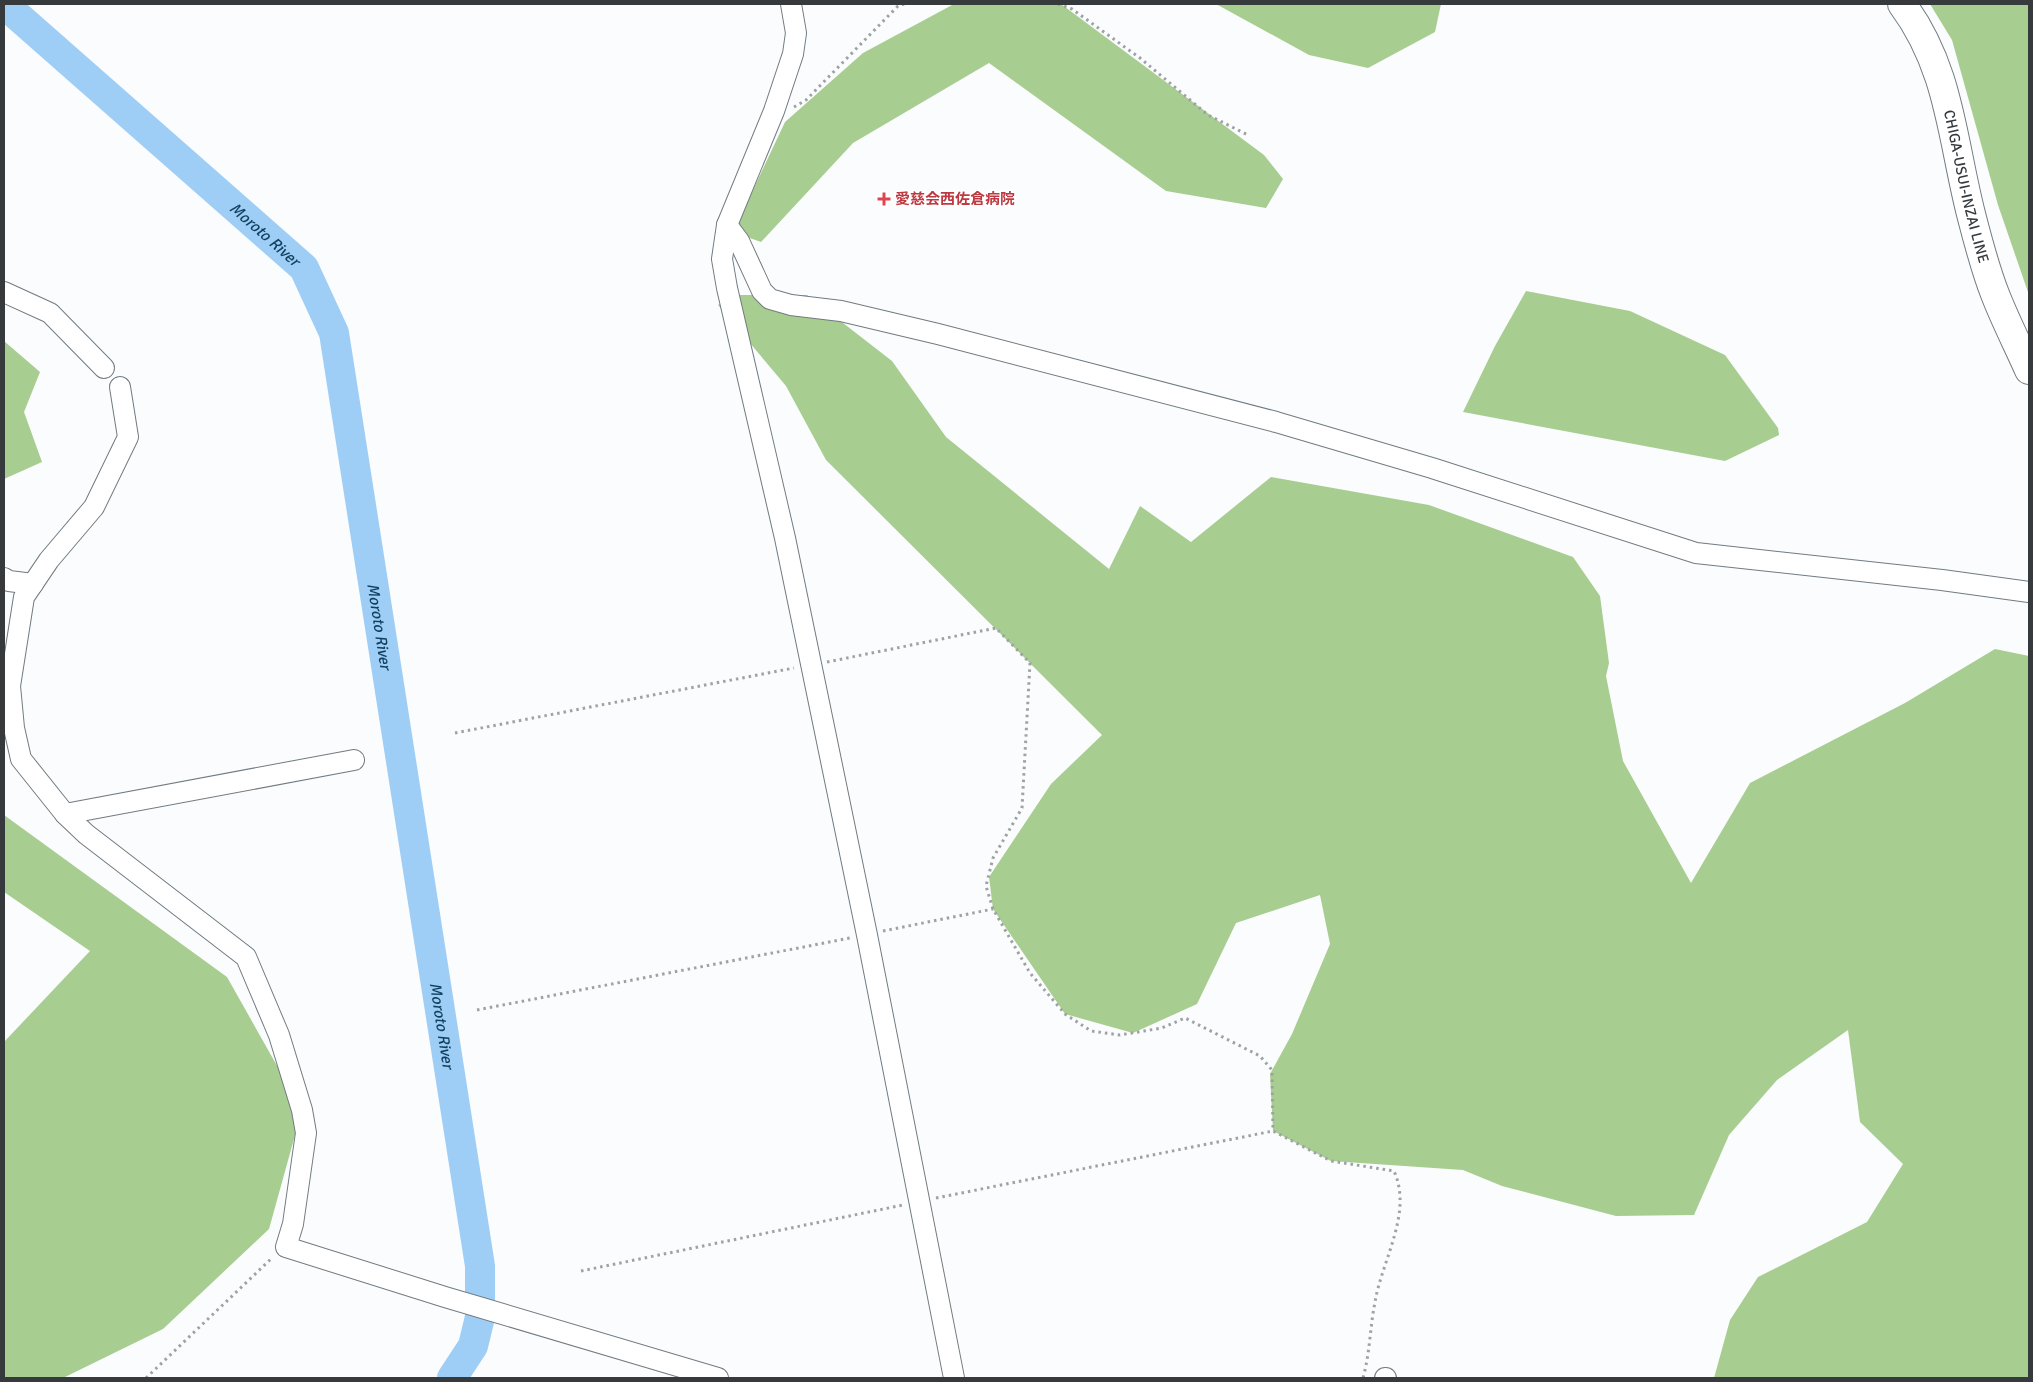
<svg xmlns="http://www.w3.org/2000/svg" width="2033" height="1382" viewBox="0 0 2033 1382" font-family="Signika,'Noto Sans JP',sans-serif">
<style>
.forest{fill:#a8cd90}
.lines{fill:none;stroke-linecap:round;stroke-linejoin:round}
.river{stroke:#9ecef5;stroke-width:30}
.street-casing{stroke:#717b82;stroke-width:22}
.primary-casing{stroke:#717b82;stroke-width:30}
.path{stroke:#9fa2a4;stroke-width:3;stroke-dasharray:2.5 4;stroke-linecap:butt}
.street{stroke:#fff;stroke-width:20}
.primary{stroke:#fff;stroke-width:28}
.health-dot{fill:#e0444e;stroke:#fff;stroke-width:2}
.labels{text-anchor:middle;stroke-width:4;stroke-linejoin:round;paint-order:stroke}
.street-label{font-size:15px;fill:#363a3d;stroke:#fff}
.health-label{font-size:15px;font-weight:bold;fill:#be3a42;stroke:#fff;text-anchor:start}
.water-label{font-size:16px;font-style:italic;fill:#103f5f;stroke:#fff}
</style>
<rect width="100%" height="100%" fill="#fafcfd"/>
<g class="forest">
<path d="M954 4H1061L1264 155 1283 179 1266 208 1166 191 989 63 853 143 761 242 733 232 785 122 863 53Z"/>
<path d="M1216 4H1441L1435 32 1368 68 1309 55Z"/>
<path d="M1930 4H2029V295L1998 205 1952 40Z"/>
<path d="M1526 291 1630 311 1725 355 1778 428 1779 435 1725 461 1463 412 1495 346Z"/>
<path d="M735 295H807L892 361 946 437 1109 569 1140 506 1191 542 1271 477 1429 505 1573 557 1600 596 1609 663 1606 676 1623 761 1691 883 1750 783 1905 703 1995 649 2029 656V1378H1714L1730 1320 1758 1277 1867 1222 1903 1164 1860 1122 1848 1030 1777 1080 1729 1135 1694 1215 1616 1216 1502 1186 1463 1170 1331 1161 1273 1131 1270 1074 1292 1034 1330 944 1320 895 1236 923 1197 1004 1133 1033 1065 1014 993 909 989 877 1051 784 1102 735 826 460 786 386 718 305Z"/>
<path d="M4 341 40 372 24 412 42 462 4 479Z"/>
<path d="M4 815 227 977 302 1110 269 1229 163 1329 63 1378H4V1042L90 951 4 892Z"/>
</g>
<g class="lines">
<path class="river" id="s1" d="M4 4 304 268 334 333 480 1266V1317L473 1346 452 1378"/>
<g class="street-casing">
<g id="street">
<path d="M791 4 796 33 793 54 774 111 727 225 722 259 727 288 785 538 867 935 954 1378"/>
<path d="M727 225 739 241 762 291 770 299 791 305 841 311 938 334 1276 422 1432 468 1696 553 1942 580 2029 592"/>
<path d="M4 292 50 313 104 368"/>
<path d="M120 387 128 437 94 507 49 560 24 597 10 686 14 728 21 759 65 814 86 834 246 957 279 1035 302 1110 306 1133 293 1224 286 1247 445 1297 718 1378"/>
<path d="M4 578 9 581 33 584"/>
<path d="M65 814 354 760"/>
<path d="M1385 1378H1386"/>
</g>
</g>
<g class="primary-casing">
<g id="primary">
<path id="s2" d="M1902 4C1950 68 1952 140 1971 214 1978 241 1985 269 1995 294 2005 320 2018 345 2029 370"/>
</g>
</g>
<g class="path">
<path d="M1058 4 1072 9 1140 58 1208 115 1248 135"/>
<path d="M794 107 806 100 898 6 904 4"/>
<path d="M827 662 996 628 1030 663 1022 808 993 858 986 886 993 909 1030 973 1065 1014 1091 1031 1120 1035 1162 1028 1185 1018 1260 1056 1272 1070 1273 1131 1331 1161 1394 1171C1413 1213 1382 1260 1375 1302 1370 1327 1370 1353 1363 1378"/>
<path d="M455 733 794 668"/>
<path d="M883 931 993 909"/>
<path d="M477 1010 850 938"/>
<path d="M936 1198 1273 1131"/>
<path d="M581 1271 903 1205"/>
<path d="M146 1378 272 1258"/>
</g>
<use href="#street" class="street"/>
<use href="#primary" class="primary"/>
</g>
<path class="health-dot" d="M881.5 191.5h5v5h5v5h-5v5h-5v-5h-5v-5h5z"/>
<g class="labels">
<g class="street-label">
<text dy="5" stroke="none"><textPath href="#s2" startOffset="195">CHIGA-USUI-INZAI LINE</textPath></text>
</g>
<g class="health-label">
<text x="895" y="204">愛慈会西佐倉病院</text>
</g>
<g class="water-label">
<text dy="6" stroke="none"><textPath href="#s1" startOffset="348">Moroto River</textPath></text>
<text dy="6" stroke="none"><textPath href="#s1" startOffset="768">Moroto River</textPath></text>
<text dy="6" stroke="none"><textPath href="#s1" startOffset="1172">Moroto River</textPath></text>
</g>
</g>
<rect width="2033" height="1382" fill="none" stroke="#363a3d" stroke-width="10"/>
</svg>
